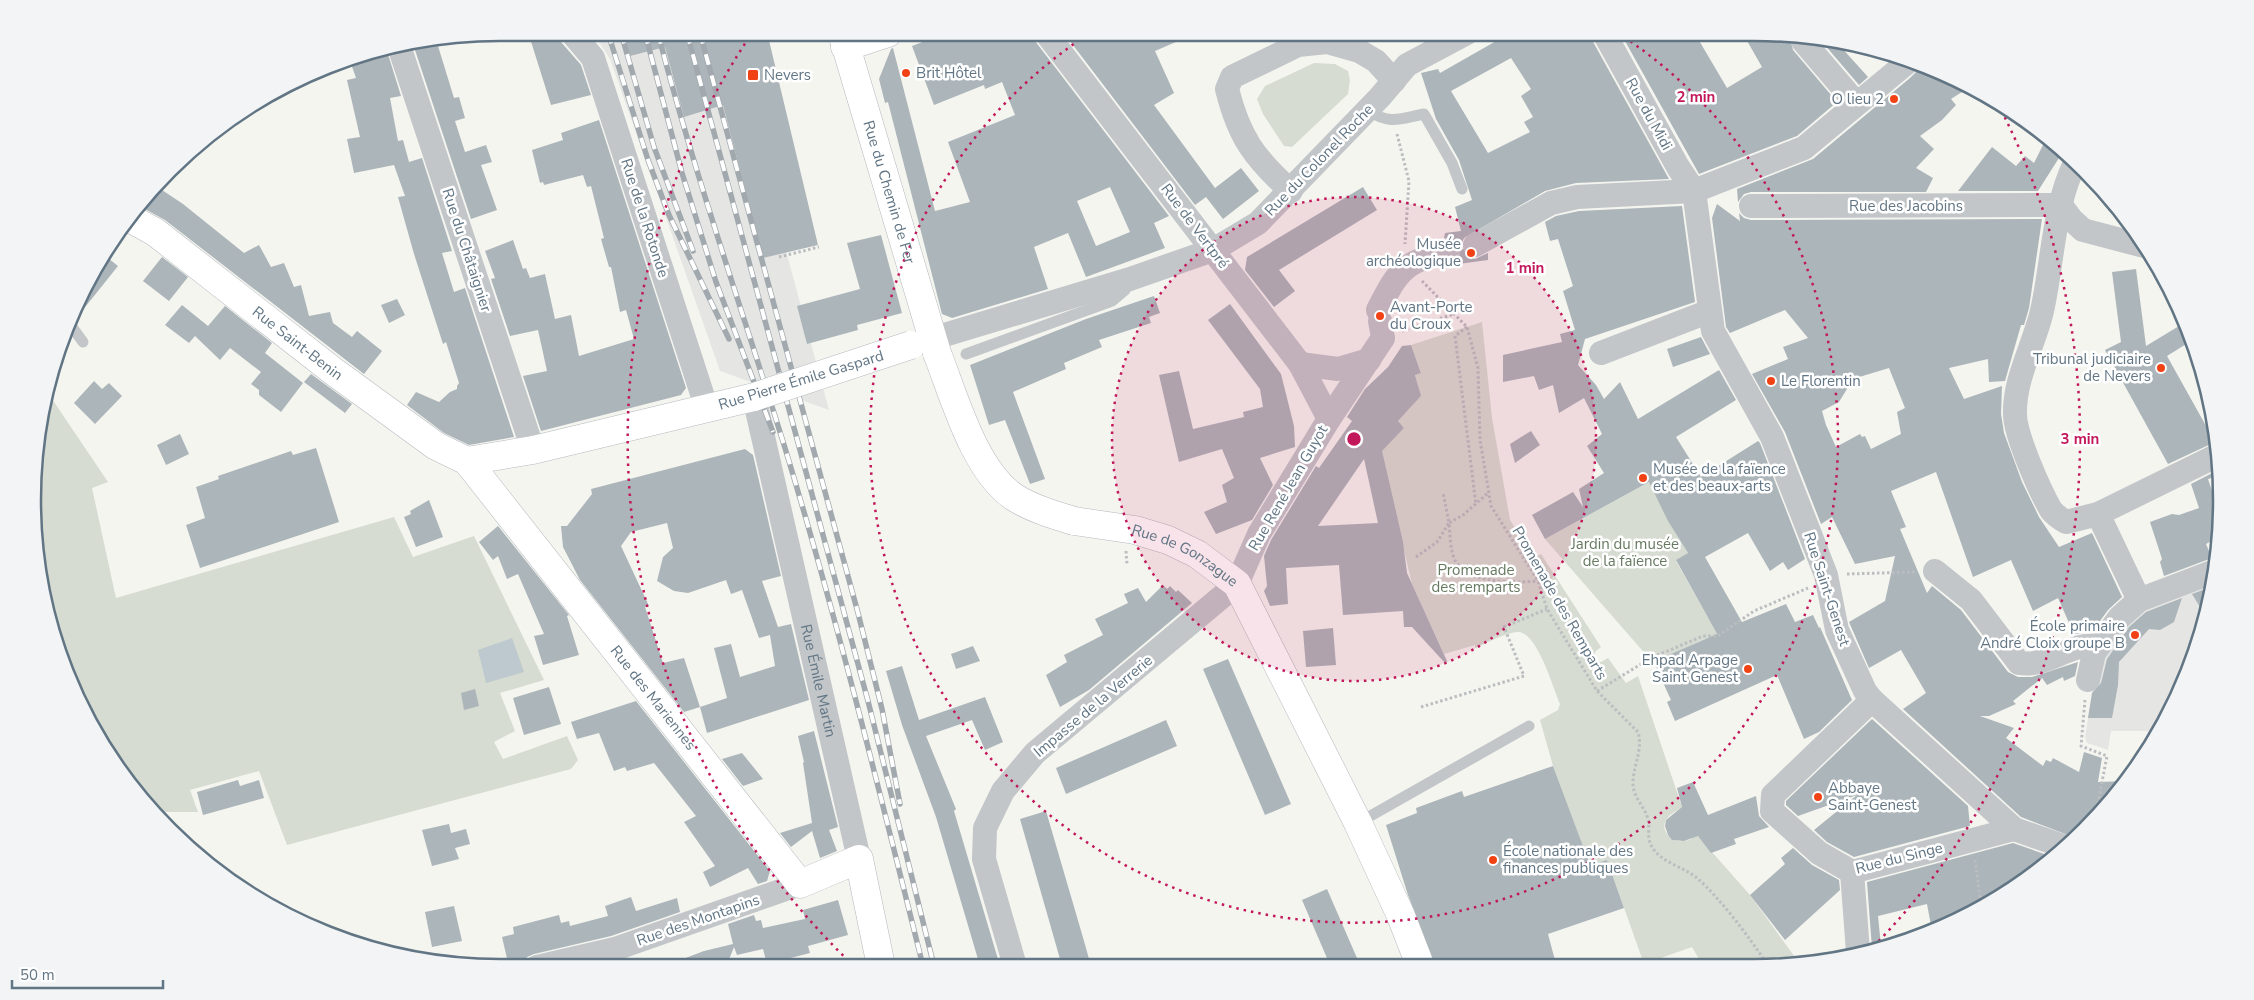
<svg xmlns="http://www.w3.org/2000/svg" width="2254" height="1000" viewBox="0 0 2254 1000" font-family="'Nunito Sans',sans-serif">
<style>
.built{fill:#e5e6e4}
.green{fill:#d6dcd1}
.water{fill:#bdc9ce}
.building{fill:#acb5b9;fill-rule:evenodd}
.lines{fill:none;stroke-linecap:round;stroke-linejoin:round}
.secondary-casing{stroke:#b4babe;stroke-width:29}
.path{stroke:#bbbec0;stroke-width:3;stroke-dasharray:2.5 2.5;stroke-linecap:butt}
.lane{stroke:#c2c6c9;stroke-width:11}
.street{stroke:#c2c6c9;stroke-width:24}
.secondary{stroke:#fff;stroke-width:28}
.rail-casing{stroke:#a2a9ae;stroke-width:5.5}
.rail{stroke:#fff;stroke-width:4;stroke-dasharray:11;stroke-linecap:butt}
.secondary-bridge-casing{stroke:#b4babe;stroke-width:29;stroke-linecap:butt}
.secondary-bridge{stroke:#fff;stroke-width:28}
.ring{fill:none;stroke:#c2185b;stroke-width:2.5;stroke-dasharray:2.5 5}
.poi-dot{fill:#f04215;stroke:#fff;stroke-width:2}
.labels{text-anchor:middle;stroke-width:5;stroke-linejoin:round;paint-order:stroke}
.poi-label{font-size:15px;fill:#617584;stroke:#fff;text-anchor:start}
.street-label{font-size:15px;fill:#617584;stroke:#fff}
.park-label{font-size:15px;fill:#677a61;stroke:#fff}
.rim{fill:none;stroke:#617584;stroke-width:2.5}
.centre{fill:#c2185b;stroke:#fff;stroke-width:2.5}
.ring-label{font-size:15px;text-anchor:middle;font-weight:bold;fill:#c2185b;stroke:#fff;stroke-width:5;stroke-linejoin:round;paint-order:stroke}
</style>
<rect width="100%" height="100%" fill="#f5f5f0"/>
<g class="built">
<path d="M593 33H720L730 43 829 410 720 371 610 59Z"/>
<path d="M2212 584 2197 651 2154 731H2111L2108 750 2087 743 2085 737 2097 665 2129 619 2154 604Z"/>
</g>
<g class="green">
<path d="M1314 63 1335 64 1348 71 1350 80 1348 94 1292 147 1284 146 1263 114 1257 99 1265 86Z"/>
<path d="M1482 322 1492 418 1510 520 1534 558 1541 554 1601 647 1595 652 1594 659 1601 662 1608 658 1626 683 1638 676 1682 807C1677 811 1669 814 1666 820 1660 830 1671 843 1682 841 1688 841 1693 838 1697 835L1750 895 1800 964H1702L1692 947 1644 964 1607 860 1589 865 1553 766 1540 720 1558 710 1560 704C1553 688 1538 634 1519 632 1509 631 1485 644 1475 648V645L1444 654 1412 584 1381 451 1404 428 1398 421 1421 396 1412 387 1418 385 1415 375 1421 372 1411 345Z"/>
<path d="M48 393 108 482 92 488 116 598 394 517 413 557 474 536 544 680 500 693 515 731 494 742 503 759 567 736 578 760 571 769 287 845 259 771 190 790 198 812H161L162 821 148 808 95 734 41 591 33 500 41 409Z"/>
<path d="M1653 480C1661 508 1673 529 1688 553L1676 561 1718 636 1705 639 1665 657 1666 660 1655 665 1545 539Z"/>
</g>
<path class="water" d="M512 638 524 672 486 683 478 650Z"/>
<g class="building">
<path d="M528 32H559L561 42 581 65 591 95 551 105Z"/>
<path d="M623 32H767L818 245 763 258 723 105 684 117 665 47 630 56Z"/>
<path d="M948 32H1033L1035 41 1169 216 1154 223 1165 248 1086 277 1068 233 1034 247 1048 289 952 318 942 314 888 102 885 103 879 79 891 49 893 48 935 211 970 202 948 142 1015 115 1002 82 985 89 984 85 934 105 912 46ZM1110 187 1130 232 1096 246 1077 201Z"/>
<path d="M1063 32H1199L1155 51 1174 93 1154 105 1215 188 1241 168 1259 191 1223 219 1206 197 1195 205Z"/>
<path d="M1512 32H1590L1592 40 1669 179 1576 183 1545 191 1464 238 1461 245 1468 256 1475 259 1488 253V260L1451 265 1458 260 1461 248 1457 241 1444 238 1445 233 1461 231 1455 207 1472 200 1459 160 1436 119 1421 73 1438 69 1440 73ZM1511 58 1531 89 1521 96 1533 117 1524 122 1530 132 1488 153 1451 91Z"/>
<path d="M1620 32H1694L1727 88 1762 67 1742 32 1790 38 1793 50 1837 102 1797 136 1699 174Z"/>
<path d="M434 43V47L438 46 454 98 459 97 465 118 455 121 465 152 486 145 492 162 481 165 497 210 471 219 414 47Z"/>
<path d="M1824 44 1841 47 1868 77 1859 85Z"/>
<path d="M387 51 401 96 390 98 398 141 403 140 409 162 422 158 452 251 442 253 454 292 465 288 514 437 469 445 444 433 407 405 416 392 439 402 450 392 457 389V386L459 383 446 342 443 344 414 254 398 197 405 196 394 165 354 173 347 139 360 137 347 80 356 78 349 58Z"/>
<path d="M1922 66 1956 81 1965 90 1951 99 1956 105 1942 120 1920 136 1934 149 1916 168 1933 178 1926 192H1751L1744 194 1738 202 1737 189 1813 159 1910 78Z"/>
<path d="M599 120 686 388 681 395 541 431 523 376 547 371 538 330 510 336 491 279 495 278 485 251 513 240 523 269 526 268 530 278 545 274 555 319 571 315 579 356 634 339 626 310 620 312 611 267H609L601 239 604 238 591 186 587 187 583 175 544 185 543 182 540 183 532 150 563 140 561 133Z"/>
<path d="M2047 137 2064 150 2038 191H1958L1992 147 2016 166 2025 156 2034 163Z"/>
<path d="M1363 187 1377 210 1279 270 1295 291 1274 307 1245 270 1247 257Z"/>
<path d="M159 188 183 204 244 253 259 245 271 267 284 263 294 287 301 285 309 316 330 312 333 323 352 337 357 331 382 351 364 374 165 220 143 208Z"/>
<path d="M1717 204 1740 221 1739 213 1744 218 1751 220 2042 219 2029 308 2024 325H2021L2005 381 1989 382 1988 359 1949 368 1964 399 2002 386 2001 414 2004 433 2022 482 2039 517 2059 547 2092 533 2122 597 2108 610 2092 632 2074 634 2058 598 2033 611 2011 560 1973 577 1936 472 1891 491 1906 527 1900 529 1927 593 1932 586 1961 610 2008 672 2018 677H2032L2078 662 2075 676 2064 681 2063 677 2047 685 2042 678 2013 701 2016 704 1989 716H1980L2014 728 2006 738 2043 766 2046 760 2051 762 2053 758 2079 772 2084 752 2102 758 2098 782 2127 781 2073 837 2021 817 1903 709 1926 693 1901 650 1869 668 1849 622 1885 601 1895 556 1855 564 1832 517 1821 524 1785 432 1752 374 1788 359 1783 347 1808 338 1785 310 1730 333 1726 327 1712 218ZM1889 368 1905 408 1897 412 1901 434 1871 449 1865 436 1862 437 1860 434 1836 447 1826 425 1822 411 1839 402 1850 384 1858 382 1856 378Z"/>
<path d="M1682 206 1695 302 1585 339 1578 365 1596 385 1604 399 1620 382 1638 419 1719 370 1736 400 1676 437 1701 477 1758 441 1760 443 1805 559 1788 570 1783 562 1770 571 1748 533 1705 557 1742 622 1786 604 1795 622 1813 615 1819 628 1820 627 1852 700 1819 732 1804 739 1777 675 1675 721 1667 702 1671 700 1655 665 1666 660 1664 657 1717 634 1676 560 1688 553 1668 521 1649 482 1545 539 1532 515 1573 492 1583 507 1579 489 1604 473 1587 446 1602 434 1584 398 1559 413 1553 385 1539 390 1534 376 1503 382V355L1562 342 1560 334 1575 330 1563 291 1573 286 1558 239 1550 241 1545 222 1556 216 1579 211Z"/>
<path d="M881 235 902 313 857 325 858 330 807 344 797 306 860 289 847 243Z"/>
<path d="M104 255 118 266 82 311 79 309 95 266Z"/>
<path d="M162 257 188 277 169 301 143 281Z"/>
<path d="M2136 269 2146 346 2184 323 2191 341 2167 356 2215 442 2168 464 2105 350 2121 342 2112 272Z"/>
<path d="M1154 296 1160 313 1149 317 1151 323 1099 340 1102 347 1064 363 1066 369 1013 392 1045 479 1030 484 1005 420 989 425 970 365 1086 319Z"/>
<path d="M397 299 405 315 389 323 381 305Z"/>
<path d="M1230 304 1281 374 1294 426 1295 447 1260 458 1273 485 1252 520 1216 534 1204 512 1227 502 1222 485 1234 478 1222 449 1179 462 1159 375 1179 371 1193 429 1244 417 1243 412 1263 407 1260 389 1208 320Z"/>
<path d="M182 305 208 326 225 306 272 343 265 353 303 383 281 412 259 395V390L251 384 261 372 230 348 220 360 195 336 189 343 165 325Z"/>
<path d="M1701 337 1710 354 1673 367 1667 349Z"/>
<path d="M1411 345 1421 373 1415 375 1421 396 1398 421 1404 428 1382 451 1403 542 1407 573 1447 661 1445 663 1412 627H1404L1403 611 1343 615 1339 565 1286 568 1288 604 1270 606 1264 591 1267 586 1264 556 1271 540 1316 466 1319 468 1352 421 1347 417 1365 389 1388 367 1402 346ZM1364 459 1378 523 1318 526Z"/>
<path d="M311 374 352 404 345 413 304 382Z"/>
<path d="M94 381 102 389 109 383 122 396 95 424 74 403Z"/>
<path d="M1531 431 1540 445 1515 463 1510 444Z"/>
<path d="M180 434 189 454 166 465 157 445Z"/>
<path d="M316 448 339 522 200 568 186 525 205 518 196 487 219 479 218 476 291 451 293 455Z"/>
<path d="M745 449 753 455 781 576 762 581 778 627 791 624 809 700 707 733 700 707 684 712 580 580 563 547 561 526H567L592 494 591 489ZM667 523 673 548 663 557 657 581 674 591 688 593 726 580 731 594 742 590 759 638 770 635 775 666 740 677 731 644 714 648 727 698 700 707 684 658 663 663 645 607 649 606 621 546 631 532Z"/>
<path d="M2218 470 2220 476 2208 479 2219 512 2218 537 2206 544 2212 558 2164 576 2160 562 2162 559 2150 522 2172 514 2179 515 2199 508 2191 484Z"/>
<path d="M429 500 443 537 416 547 404 517 411 514 410 511Z"/>
<path d="M498 526 569 615 567 616 579 655 543 665 534 636 544 634 518 574 507 579 498 556 493 560 479 542Z"/>
<path d="M1163 585 1167 589 1170 586 1176 592 1178 590 1192 603 1089 690 1060 707 1046 675 1067 662 1064 655 1103 635 1095 619 1128 603 1124 594 1138 588 1146 602Z"/>
<path d="M2211 587 2205 615 2192 594Z"/>
<path d="M2182 598 2174 622 2160 630 2149 629 2119 662 2118 685 2112 718H2088L2092 693 2101 683 2107 659 2129 627 2146 612Z"/>
<path d="M1333 628 1336 665 1306 667 1303 631Z"/>
<path d="M973 646 980 661 956 669 951 654Z"/>
<path d="M1228 659 1291 804 1265 815 1203 669Z"/>
<path d="M902 666 919 720 985 697 1003 742 985 750 972 720 926 736 956 809 954 811 1000 966H980L936 817 902 725 886 671Z"/>
<path d="M549 687 561 724 524 735 513 698Z"/>
<path d="M475 689 479 706 464 710 461 693Z"/>
<path d="M636 701 770 871 767 881 758 884 748 868 710 887 703 872 715 866 684 822 696 816 654 763 627 771 625 767 614 771 599 733 577 739 571 722Z"/>
<path d="M1872 719 1968 806 1970 826 1854 857 1827 842 1814 830 1857 795 1798 816 1786 805V801Z"/>
<path d="M1166 720 1177 746 1066 794 1056 768Z"/>
<path d="M814 731 838 827 829 830 837 851 820 858 812 831 791 847 780 833 812 823 803 763 804 762 798 736Z"/>
<path d="M742 753 763 779 743 786 722 759Z"/>
<path d="M1553 766 1590 865 1607 860 1624 908 1548 934 1556 964 1435 965 1408 895 1386 825 1417 813 1416 808 1462 791 1464 797Z"/>
<path d="M238 780 240 786 259 780 264 798 203 815 197 792Z"/>
<path d="M1693 782 1708 815 1756 796 1759 816 1769 827 1734 839 1736 844 1711 853 1698 836 1684 841 1672 840 1668 835 1665 826 1666 820 1682 807 1677 788Z"/>
<path d="M1046 811 1084 941 1091 966H1062L1020 819Z"/>
<path d="M449 824 451 833 466 829 470 844 455 848 459 859 432 866 422 830Z"/>
<path d="M2013 843 2053 857 2039 871 1932 931 1927 904 1878 916 1881 946 1872 948 1867 882Z"/>
<path d="M1793 848 1812 865 1839 880 1840 890 1785 940 1750 895 1785 864 1781 858Z"/>
<path d="M1327 889 1360 965H1330L1302 900Z"/>
<path d="M631 897 636 911 677 898 680 912 611 936 534 954 527 957 524 963 509 967 502 937 514 934 513 927 559 915 561 923 569 921 570 926 608 916 605 906Z"/>
<path d="M838 900 848 935 808 946 810 953 767 964 763 949 737 955 734 947 726 967H667V965L704 951 733 944 728 924 754 915 756 921 761 920 763 928 805 919 803 910Z"/>
<path d="M454 906 462 941 432 947 425 912Z"/>
</g>
<g class="lines">
<g class="secondary-casing">
<g id="secondary">
<path id="s2" d="M842 33 937 353"/>
<path d="M845 47 888 33"/>
<path id="s3" d="M133 220 155 232 333 371 436 446 467 461 800 884 859 859 881 966"/>
<path d="M467 461 533 450 754 397"/>
<path id="s4" d="M1074 521 1135 530 1168 540 1197 554 1237 584 1358 823 1401 916 1420 965"/>
</g>
</g>
<g class="path">
<path d="M1397 134 1409 181 1405 244"/>
<path d="M779 257 819 247"/>
<path d="M1422 281 1467 327 1478 368 1480 440 1491 506 1538 581 1547 609 1597 691 1638 732C1643 749 1634 764 1633 781 1632 797 1644 805 1648 819 1650 827 1647 838 1651 845 1659 862 1684 867 1697 878 1721 899 1749 937 1767 964"/>
<path d="M1467 327 1455 336 1476 505"/>
<path d="M1402 331 1454 314"/>
<path d="M1487 494 1463 515 1449 523C1450 535 1450 552 1456 562 1471 584 1514 583 1538 581"/>
<path d="M1126 551 1127 565"/>
<path d="M1416 557 1437 542 1449 523 1443 492"/>
<path d="M1847 574 1915 572"/>
<path d="M1597 691 1651 658 1703 636H1718L1754 611 1808 588"/>
<path d="M2085 700 2081 746 2107 756 2096 813"/>
<path d="M1421 707 1524 676 1504 627 1547 609"/>
<path d="M1975 860 1981 904"/>
</g>
<g class="lane">
<path d="M1367 110C1390 125 1399 119 1424 114L1452 163 1462 189"/>
<path d="M72 327 83 342"/>
<path d="M966 354 1112 301 1125 290 1129 283"/>
<path d="M1358 823 1529 726"/>
</g>
<g class="street">
<path d="M572 33 593 58 707 409"/>
<path d="M1046 33 1300 364 1329 419"/>
<path d="M1604 33 1678 167 1694 191 1713 331 1772 437 1826 575 1837 630 1865 691 1872 700 2014 829 2063 846"/>
<path d="M1803 41 1856 103"/>
<path d="M400 49 533 450"/>
<path d="M2075 163C2053 208 2053 262 2042 311 2034 345 2014 379 2015 414 2015 435 2040 491 2051 510 2055 515 2061 519 2066 522L2098 514 2218 455"/>
<path d="M1291 191C1254 158 1239 137 1227 89L1232 77 1298 45 1327 42 1359 51 1376 61 1394 81"/>
<path d="M2061 205 2072 220 2083 230 2144 246"/>
<path d="M1751 206 2061 205"/>
<path d="M1475 245 1551 203 1577 197 1694 191 1804 148 1910 60"/>
<path d="M1378 310C1399 269 1403 263 1448 251"/>
<path d="M931 339 1130 279 1213 250 1258 223 1380 97 1407 65 1467 33"/>
<path d="M1601 353 1710 311"/>
<path d="M1300 364 1338 369 1369 360"/>
<path id="s1" d="M754 397 859 859"/>
<path d="M2098 514 2139 600"/>
<path d="M1935 571 1971 600 2019 663C2047 668 2071 641 2099 646"/>
<path d="M2088 680 2094 653 2119 618 2139 600 2215 571"/>
<path d="M1872 700 1773 795 1772 811 1819 853 1852 872 2014 829"/>
<path d="M1852 872 1858 952"/>
<path d="M1015 966 984 859 985 828 1003 791 1035 753 1237 584 1259 534 1329 419 1383 338 1380 321"/>
<path d="M537 967 615 949 800 884"/>
</g>
<use href="#secondary" class="secondary"/>
<g class="rail-casing">
<g id="rail">
<path d="M608 33 648 160 669 215 729 339"/>
<path d="M621 33 654 147 693 251"/>
<path d="M645 33 682 173 716 282 773 432"/>
<path d="M658 33C694 173 742 309 785 448 837 619 880 793 923 966"/>
<path d="M687 33 868 701 934 966"/>
<path d="M700 33 858 613 882 709 900 804"/>
</g>
</g>
<use href="#rail" class="rail"/>
<g class="secondary-bridge-casing">
<g id="secondary-bridge">
<path d="M937 353C954 396 974 470 1014 497 1031 508 1054 515 1074 521"/>
<path d="M754 397 911 345"/>
</g>
</g>
<use href="#secondary-bridge" class="secondary-bridge"/>
</g>
<circle cx="1354" cy="439" r="242" fill="#c2185b" fill-opacity=".12"/>
<g class="ring">
<circle cx="1354" cy="439" r="242"/>
<path d="M1618 33A484 484 0 1 1 1090 33"/>
<path d="M854 966A726 726 0 0 1 752 33M1998 104A726 726 0 0 1 1872 948"/>
</g>
<g class="poi-dot">
<circle cx="906" cy="73" r="5"/>
<rect x="747" y="69" width="12" height="12" rx="2.5"/>
<circle cx="1894" cy="99" r="5"/>
<circle cx="1471" cy="253" r="5"/>
<circle cx="1380" cy="316" r="5"/>
<circle cx="2161" cy="368" r="5"/>
<circle cx="1771" cy="381" r="5"/>
<circle cx="1643" cy="478" r="5"/>
<circle cx="2135" cy="635" r="5"/>
<circle cx="1748" cy="669" r="5"/>
<circle cx="1818" cy="797" r="5"/>
<circle cx="1493" cy="860" r="5"/>
</g>
<g class="labels">
<g class="poi-label">
<text x="916" y="78">Brit Hôtel</text>
<text x="764" y="80">Nevers</text>
<text x="1884" y="104" text-anchor="end">O lieu 2</text>
<text x="1461" y="249" text-anchor="end">Musée<tspan x="1461" dy="17">archéologique</tspan></text>
<text x="1390" y="312">Avant-Porte<tspan x="1390" dy="17">du Croux</tspan></text>
<text x="2151" y="364" text-anchor="end">Tribunal judiciaire<tspan x="2151" dy="17">de Nevers</tspan></text>
<text x="1781" y="386">Le Florentin</text>
<text x="1653" y="474">Musée de la faïence<tspan x="1653" dy="17">et des beaux-arts</tspan></text>
<text x="2125" y="631" text-anchor="end">École primaire<tspan x="2125" dy="17">André Cloix groupe B</tspan></text>
<text x="1738" y="665" text-anchor="end">Ehpad Arpage<tspan x="1738" dy="17">Saint Genest</tspan></text>
<text x="1828" y="793">Abbaye<tspan x="1828" dy="17">Saint-Genest</tspan></text>
<text x="1503" y="856">École nationale des<tspan x="1503" dy="17">finances publiques</tspan></text>
</g>
<g class="street-label">
<text transform="translate(1649 114) rotate(61)" y="5">Rue du Midi</text>
<text transform="translate(1319 160) rotate(-46)" y="5">Rue du Colonel Roche</text>
<text dy="5" stroke="none"><textPath href="#s2" startOffset="166">Rue du Chemin de Fer</textPath></text>
<text x="1906" y="211">Rue des Jacobins</text>
<text transform="translate(645 218) rotate(72)" y="5">Rue de la Rotonde</text>
<text transform="translate(1195 226) rotate(53)" y="5">Rue de Vertpré</text>
<text transform="translate(467 250) rotate(72)" y="5">Rue du Châtaignier</text>
<text dy="5" stroke="none"><textPath href="#s3" startOffset="206">Rue Saint-Benin</textPath></text>
<text transform="translate(801 380) rotate(-17)" y="5">Rue Pierre Émile Gaspard</text>
<text transform="translate(1288 488) rotate(-60)" y="5">Rue René Jean Guyot</text>
<text dy="5" stroke="none"><textPath href="#s4" startOffset="118">Rue de Gonzague</textPath></text>
<text transform="translate(1827 589) rotate(72)" y="5">Rue Saint-Genest</text>
<text transform="translate(1560 603) rotate(60)" y="5">Promenade des Remparts</text>
<text dy="5" stroke="none"><textPath href="#s1" startOffset="291">Rue Émile Martin</textPath></text>
<text dy="5" stroke="none"><textPath href="#s3" startOffset="714">Rue des Mariennes</textPath></text>
<text transform="translate(1093 706) rotate(-40)" y="5">Impasse de la Verrerie</text>
<text transform="translate(1899 858) rotate(-14)" y="5">Rue du Singe</text>
<text transform="translate(698 920) rotate(-19)" y="5">Rue des Montapins</text>
</g>
<g class="park-label">
<text x="1625" y="549">Jardin du musée<tspan x="1625" dy="17">de la faïence</tspan></text>
<text x="1476" y="575">Promenade<tspan x="1476" dy="17">des remparts</tspan></text>
</g>
</g>
<path d="M0 0H2254V1000H0ZM500 41H1754A459 459 0 0 1 2213 500V500A459 459 0 0 1 1754 959H500A459 459 0 0 1 41 500V500A459 459 0 0 1 500 41Z" fill="#f2f4f5" fill-rule="evenodd"/>
<path class="rim" d="M500 41H1754A459 459 0 0 1 2213 500V500A459 459 0 0 1 1754 959H500A459 459 0 0 1 41 500V500A459 459 0 0 1 500 41Z"/>
<circle cx="1354" cy="439" r="8" class="centre"/>
<g class="ring-label">
<text x="1696" y="102">2 min</text>
<text x="1525" y="273">1 min</text>
<text x="2080" y="444">3 min</text>
</g>
<path d="M12 980v8h151v-8" fill="none" stroke="#617584" stroke-width="2.5"/>
<text x="20" y="980" font-size="15" fill="#617584" stroke="#ffffff" stroke-width="4" paint-order="stroke">50 m</text>
</svg>
